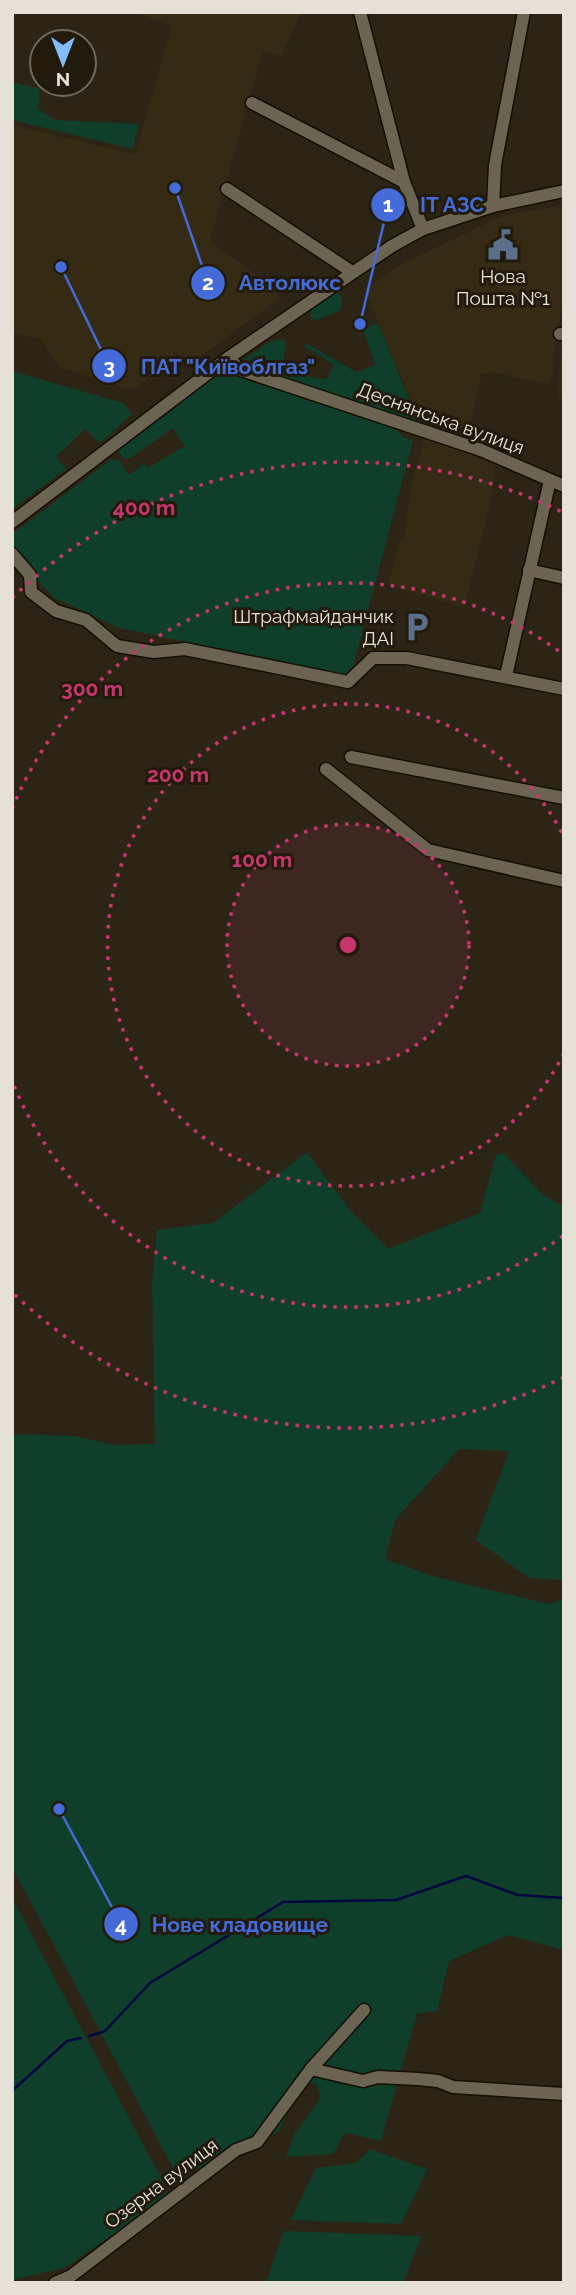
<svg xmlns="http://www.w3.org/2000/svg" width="576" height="2295" viewBox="0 0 576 2295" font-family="Raleway,sans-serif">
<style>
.built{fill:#352b15}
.green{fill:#0f3e2a}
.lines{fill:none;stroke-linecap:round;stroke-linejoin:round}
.stream{stroke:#000840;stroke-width:2.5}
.minor-casing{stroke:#150e02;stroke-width:15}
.minor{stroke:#6c6453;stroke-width:12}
.ring{fill:none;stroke:#c7366e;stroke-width:3.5;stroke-dasharray:3.5 7}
.labels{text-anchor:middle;stroke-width:6;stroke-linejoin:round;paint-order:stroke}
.poi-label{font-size:19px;fill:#e6e1d7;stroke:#221b0c}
.street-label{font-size:19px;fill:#e6e1d7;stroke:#221b0c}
.centre{fill:#c7366e;stroke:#221b0c;stroke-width:3.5}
.ring-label{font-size:21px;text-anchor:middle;font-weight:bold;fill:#c7366e;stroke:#221b0c;stroke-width:6;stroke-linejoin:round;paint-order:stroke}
.leader{fill:none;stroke:#456bd8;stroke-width:2.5}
.callout-dot{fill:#456bd8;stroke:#221b0c;stroke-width:2.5}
.mark-label{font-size:21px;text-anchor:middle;font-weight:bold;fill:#fff}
.callout-label{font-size:21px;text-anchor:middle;font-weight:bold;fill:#456bd8;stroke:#221b0c;stroke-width:6;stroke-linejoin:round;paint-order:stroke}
</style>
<rect width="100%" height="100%" fill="#2c2516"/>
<g class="built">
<path d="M134 12H302L281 56 263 50 210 241 264 281 280 298 189 365 177 353 133 390 60 368 40 339 12 332V125L135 155 172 26Z"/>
<path d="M564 206V287L550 384 491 372 481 374 470 428 419 420 365 290 403 263 507 214Z"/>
<path d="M562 341H564V399L557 398Z"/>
<path d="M425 438 497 461 489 508 464 607 388 585 399 543 405 535 411 485Z"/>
</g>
<g class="green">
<path d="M12 82 40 89 38 109 55 120 138 124 133 149 12 120Z"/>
<path d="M331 293H338L342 297 341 310 317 320 311 319 310 309Z"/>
<path d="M378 323 420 426 244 368 240 362 269 342 283 339 286 343 283 365 297 374 326 380 334 365 304 346 307 344 356 372 376 365 363 330Z"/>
<path d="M225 369 393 426 403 437 413 440 353 667 346 675 119 628 53 597 12 551V534L110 460 118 459 129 475 144 464 148 468 185 446 173 428 129 459 123 458 117 449Z"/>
<path d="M12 371 123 403 132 414 100 443 85 429 56 457 66 469 12 509Z"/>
<path d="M307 1152 348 1208 388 1249 480 1213 496 1155 503 1153 543 1195 564 1207V1580L529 1578 476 1540 509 1451 459 1449 395 1520 385 1559 436 1577 549 1604 564 1599V1950L508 1935 449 1961 437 2011 417 2013 381 2141 345 2133 333 2154 286 2157 294 2135 321 2097 316 2083 301 2085 279 2131 261 2144 178 2177 12 1867V1434L74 1436 115 1445 155 1444 152 1282 157 1230 213 1223Z"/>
<path d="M12 1898 170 2195 64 2268 12 2280Z"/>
<path d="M370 2149 427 2169 401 2224 291 2220 316 2168 356 2163Z"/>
<path d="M284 2231 421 2236 403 2283H266Z"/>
</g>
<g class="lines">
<g class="stream">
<path d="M89 2036 105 2031 150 1983 283 1902 396 1900 466 1876 518 1895 564 1898"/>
<path d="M12 2091 67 2041 81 2038"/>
</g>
<g class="minor-casing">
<g id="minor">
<path d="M360 12 404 182 423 229"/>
<path d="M252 103 404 182"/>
<path d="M227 189 352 272"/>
<path d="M493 206 495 165 524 12"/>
<path d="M560 334H564"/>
<path d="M228 358 241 370 481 450 564 486"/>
<path d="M12 522 228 358 392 246 423 229 493 206 564 191"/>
<path d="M12 554 30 575 31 592 56 611 86 620 117 646 154 652 185 649 348 682 373 658H407L564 689"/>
<path d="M529 570 564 578"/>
<path d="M506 676 550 480"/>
<path d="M351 757 564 798"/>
<path d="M326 769 428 850 564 881"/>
<path d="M311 2069 363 2081 378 2077 418 2079 438 2081 453 2087 564 2094"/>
<path d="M55 2283 71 2276 236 2150 257 2142 311 2069 364 2010"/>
</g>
</g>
<use href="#minor" class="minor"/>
</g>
<circle cx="348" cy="945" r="121" fill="#c7366e" fill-opacity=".12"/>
<g class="ring">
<circle cx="348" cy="945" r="121"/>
<path d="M564 1053A241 241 0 1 1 564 837"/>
<path d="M563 1236A362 362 0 0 1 12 1081M12 809A362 362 0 0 1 563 654"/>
<path d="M564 1377A483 483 0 0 1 12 1292M12 598A483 483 0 0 1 564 513"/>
</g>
<defs>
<g id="civic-bare" transform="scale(2.415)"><path d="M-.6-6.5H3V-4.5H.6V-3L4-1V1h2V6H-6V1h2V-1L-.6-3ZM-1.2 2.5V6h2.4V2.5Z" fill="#5c6f8a" stroke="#221b0c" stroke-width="2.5" paint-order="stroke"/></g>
<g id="parking-bare" transform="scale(2.415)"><path d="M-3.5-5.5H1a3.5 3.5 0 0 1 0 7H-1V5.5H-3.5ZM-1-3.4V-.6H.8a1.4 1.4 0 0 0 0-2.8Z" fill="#5c6f8a" stroke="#221b0c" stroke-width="2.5" paint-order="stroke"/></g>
</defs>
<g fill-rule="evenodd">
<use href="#civic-bare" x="503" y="245"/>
<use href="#parking-bare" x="417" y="627"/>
</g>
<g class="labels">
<g class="poi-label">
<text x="503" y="283">Нова<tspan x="503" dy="22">Пошта №1</tspan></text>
<text x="394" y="623" text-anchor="end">Штрафмайданчик<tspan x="394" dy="22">ДАІ</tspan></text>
</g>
<g class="street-label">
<text transform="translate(441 418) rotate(20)" y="7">Деснянська вулиця</text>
<text transform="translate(161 2183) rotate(-37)" y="7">Озерна вулиця</text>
</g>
</g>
<circle cx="348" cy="945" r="10" class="centre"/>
<g class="ring-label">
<text x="144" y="515">400 m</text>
<text x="92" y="696">300 m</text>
<text x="178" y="782">200 m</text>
<text x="262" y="867">100 m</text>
</g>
<path class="leader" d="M360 324L388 205M175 188L208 283M61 267L109 366M59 1809L121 1924"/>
<g class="callout-dot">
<circle cx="360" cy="324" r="7"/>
<circle cx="175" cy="188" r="7"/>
<circle cx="61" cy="267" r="7"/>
<circle cx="59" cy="1809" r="7"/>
<circle cx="388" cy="205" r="18"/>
<circle cx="208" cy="283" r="18"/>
<circle cx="109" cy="366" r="18"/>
<circle cx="121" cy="1924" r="18"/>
</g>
<g class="mark-label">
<text x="388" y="212">1</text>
<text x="208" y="290">2</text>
<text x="109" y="374">3</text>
<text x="121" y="1932">4</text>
</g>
<g class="callout-label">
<text x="452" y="212">ІТ АЗС</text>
<text x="290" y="290">Автолюкс</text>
<text x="228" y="374">ПАТ "Київоблгаз"</text>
<text x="240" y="1932">Нове кладовище</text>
</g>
<rect width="576" height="2295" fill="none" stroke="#e6e1d7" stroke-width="28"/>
<g transform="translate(63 63) rotate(180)"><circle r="33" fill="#221b0c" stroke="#706a5d" stroke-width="2"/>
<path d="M0-5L12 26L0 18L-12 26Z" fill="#84bcfb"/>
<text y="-10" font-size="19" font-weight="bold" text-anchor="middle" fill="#e6e1d7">N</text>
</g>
</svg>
